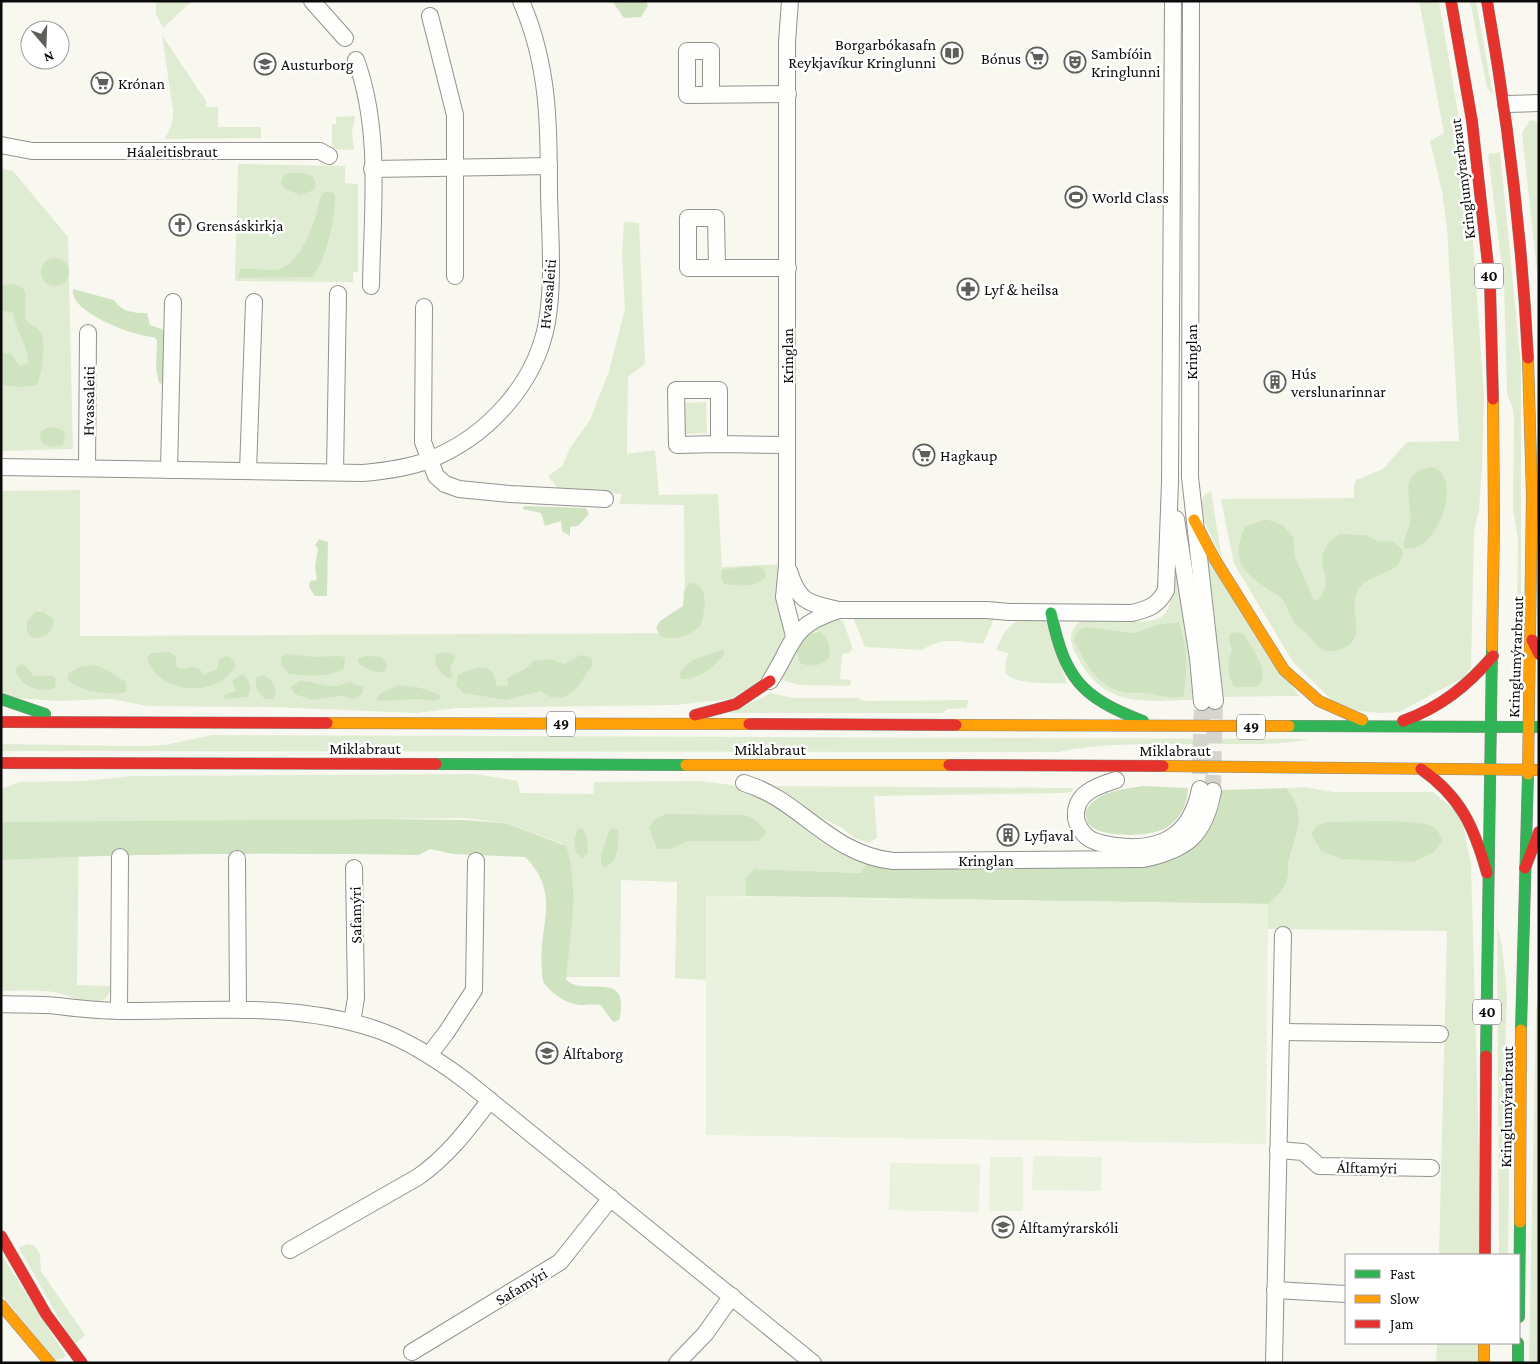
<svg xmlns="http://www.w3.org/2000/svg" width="1540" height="1364" viewBox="0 0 1540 1364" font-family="'Crimson Pro',serif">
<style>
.green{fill:#e0ecd2}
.forest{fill:#d0e3c1}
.pitch{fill:#eaf1dc}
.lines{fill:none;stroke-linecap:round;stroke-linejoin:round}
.street-tunnel{stroke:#d5d4ce;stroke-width:16;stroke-dasharray:16 8;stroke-linecap:butt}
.street-casing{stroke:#92928e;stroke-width:18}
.fast-casing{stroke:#898885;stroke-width:12}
.slow-casing{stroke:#898885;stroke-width:12}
.jam-casing{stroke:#898885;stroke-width:12}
.street{stroke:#fefefd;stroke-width:16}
.fast{stroke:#30b455;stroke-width:11}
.slow{stroke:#ff9f0a;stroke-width:11}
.jam{stroke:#e5322d;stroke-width:11}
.labels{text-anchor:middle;stroke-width:5;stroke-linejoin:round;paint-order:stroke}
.shield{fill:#fff;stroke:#545454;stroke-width:1}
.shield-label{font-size:15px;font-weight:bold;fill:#0b0b0b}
.poi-label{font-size:16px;fill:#0b0b0b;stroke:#fff;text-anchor:start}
.street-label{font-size:16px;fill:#0b0b0b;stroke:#fff}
</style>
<rect width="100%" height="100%" fill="#f9f8f0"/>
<g class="green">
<path d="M156 1H192L163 28 156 14Z"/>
<path d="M1419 1H1439L1468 172 1484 395 1482 468 1479 510 1474 532 1471 668 1463 678 1399 712 1379 713 1359 711 1334 702 1293 662 1234 564 1221 499 1354 498V486L1356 480 1383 469 1407 442 1459 441 1447 228 1442 191 1430 141 1444 133Z"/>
<path d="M1470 1H1476L1493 95 1487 88Z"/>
<path d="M162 35 206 101V107H218V127H261V138L165 139 172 124 173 111Z"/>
<path d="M355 116 352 132 354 150 332 149V125L336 124V117Z"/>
<path d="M1530 120 1539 122V290L1522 133Z"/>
<path d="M1500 152 1521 365V682H1516L1518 539 1513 509 1514 419 1513 409 1507 393 1504 284 1488 154Z"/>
<path d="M238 164 345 166V183L358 184V272H353V282L235 281Z"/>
<path d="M1 168 13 171 68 237 73 449 1 451Z"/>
<path d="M624 222 639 223 645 364 628 377 627 454 655 450 659 495 718 494 722 567 780 564 785 629 783 644 763 678 731 699 676 705 457 708 417 713 270 707 148 706 111 699 59 701 16 698 1 693V491L80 490V636L685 633 684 505 619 504 622 494 560 491 548 476 562 466 570 448 590 420 609 371 625 309 622 253Z"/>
<path d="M706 402 707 433 684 434 683 403Z"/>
<path d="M1211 491 1222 560 1198 507 1204 495Z"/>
<path d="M1204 554 1299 696 1221 697Z"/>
<path d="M1177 558 1194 700C1141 701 1102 709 1075 652 1069 639 1069 632 1079 622 1097 620 1152 627 1164 615 1173 605 1174 572 1177 558Z"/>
<path d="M853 617H995L983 644C963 642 940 636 923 650L865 647Z"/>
<path d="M833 618 843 621 853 649 849 653 842 654 840 679 851 680 850 686 799 685 782 680 793 652 804 632Z"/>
<path d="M1025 618 1046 621 1067 684C1054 683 1012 685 1006 673 1004 666 1007 659 1008 653L996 650C1003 633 1008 624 1025 618Z"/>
<path d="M771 693 793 698H858L864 701 968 700 967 708 948 709 942 713H730Z"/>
<path d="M212 735 1310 739C1282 745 1254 744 1226 744 1170 745 1113 741 1058 752L1 751V744L137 746 165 745Z"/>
<path d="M475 774 518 781 520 793 593 794 594 782 700 781 731 785 756 793 840 852 867 862 861 873 754 869 746 877V896H706V980L675 978 677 882 621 880 620 977H563V844L507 823 463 818 79 822 77 985 111 986C110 992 108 999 101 1001 89 1006 78 1000 68 996 48 988 22 991 1 991V789L19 782 85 781 131 776Z"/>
<path d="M773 786 1074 788 1071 792 1064 793 874 796 877 838 868 843 855 838 842 828 803 808Z"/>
<path d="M1304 787 1334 792H1433L1461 815 1471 864 1482 1255H1439L1447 931 1268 929V904C1277 896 1286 889 1288 876 1289 871 1287 866 1289 861 1296 830 1309 815 1286 788Z"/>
<path d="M1497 925 1502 946 1507 994 1504 1081 1505 1138 1509 1174 1508 1255H1499Z"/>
<path d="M1539 991V1363H1529L1536 1011Z"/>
<path d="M27 1244 34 1245 40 1254 41 1271 85 1335 74 1345 19 1248Z"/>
<path d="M1 1254 66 1356 61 1359 55 1360 1 1294Z"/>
<path d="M1437 1343H1480L1479 1363H1436Z"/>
</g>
<g class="forest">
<path d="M612 1H646L648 6 641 17 624 18Z"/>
<path d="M287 173H303L313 176 316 183 314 190 300 195 285 189 281 184 283 176Z"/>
<path d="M330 191 335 195C336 216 326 262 312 277L238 278 240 269C252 267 264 271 275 270 296 267 309 237 315 219 318 210 318 202 323 193Z"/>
<circle cx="55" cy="272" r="14"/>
<path d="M15 284 24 289C28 299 23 309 26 319 29 326 37 326 40 332 47 341 42 376 37 385L20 387 1 385V352L11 354 20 366 28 363C29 348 15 329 13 312L1 311V285Z"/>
<path d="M73 289 114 300C122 312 133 313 147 313L150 325 162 329 168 338 163 384 159 383 156 368 157 340 154 337C136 337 68 312 73 289Z"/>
<path d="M49 427 62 429 65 433 63 445 55 447 44 445 40 439 41 431Z"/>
<path d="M1432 467C1466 476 1435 558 1404 548 1402 538 1409 532 1410 522 1413 501 1395 472 1432 467Z"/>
<path d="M524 506 586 508 589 514 578 526 570 527V536L562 531 561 521 545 526 541 513 523 509Z"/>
<path d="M1266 519 1282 525 1293 537 1295 557 1314 600H1318C1337 577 1313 568 1327 545 1330 541 1335 537 1339 534L1366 535 1379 542 1392 541 1403 550C1403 574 1378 571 1363 584 1342 602 1371 637 1344 648 1325 656 1319 649 1307 634 1303 630 1298 628 1295 624 1290 617 1288 608 1283 600 1279 595 1270 591 1265 587 1239 570 1232 556 1245 527Z"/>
<path d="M319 539 328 542 327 596H315L309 587 310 581 317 580 315 567 318 549 315 545Z"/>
<path d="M759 566 764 569 766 577C754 588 739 586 724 584L721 578 722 570 725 569Z"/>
<path d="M689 583C711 583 705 613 700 627 686 636 678 641 661 637L656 628 660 621 683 606 684 592Z"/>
<path d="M35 612H44L53 619C55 632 44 639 32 638L27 631V621Z"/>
<path d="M1179 622C1188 647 1188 672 1183 697 1169 699 1159 695 1145 693 1138 692 1129 694 1122 692 1097 686 1084 662 1074 640L1078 630 1087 627 1134 633 1158 625Z"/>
<path d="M821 632C830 639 830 647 829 658 819 667 812 667 800 663L797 652C803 640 806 633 821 632Z"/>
<path d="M1235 632 1244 634C1251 648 1272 672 1258 687H1235C1227 679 1226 661 1232 651L1229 640 1230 634Z"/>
<path d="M723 649 725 653C714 667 699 680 681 679L679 675 687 664 693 660Z"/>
<path d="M170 652 176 657V666L181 669 191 667 200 669 203 675 217 669 220 658 227 656 233 659 236 665C219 699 157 695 147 658L151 653Z"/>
<path d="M446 652 453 654 455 659 450 668 453 677 448 678C440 672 432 665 436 654Z"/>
<path d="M287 654 314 657 340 656 345 658 344 668C331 678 306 676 289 674L281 665V657Z"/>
<path d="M581 655 591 657 593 664 577 688 563 698 550 697 541 691 506 700 463 693 456 685 458 675C475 667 495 659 496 686L508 685 507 679C518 670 522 674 533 661L550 659 564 664Z"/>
<path d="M366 656 382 657 387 665 385 671C377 674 365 669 358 663V658Z"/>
<path d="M23 664 34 676H53L56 679 55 688C38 693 20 687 15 669L19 665Z"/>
<path d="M95 665 107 670 126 682V692C109 696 81 692 68 680V674L79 667Z"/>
<path d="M243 674C250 681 252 687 248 697L223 699 224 695 236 691 232 682 235 678Z"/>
<path d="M264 675C272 680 275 685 276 694L272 699H265C258 693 254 686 257 677Z"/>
<path d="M299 681C320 681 328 692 349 682L363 687V694L354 699 340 696 312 700 294 694 291 687Z"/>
<path d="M399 685 417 687 439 694 441 699 434 701 418 699 381 701 376 699 381 693Z"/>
<path d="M1143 786 1188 788C1188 804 1180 819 1166 828 1152 837 1098 839 1088 823 1086 820 1086 815 1085 812 1098 790 1120 790 1143 786Z"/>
<path d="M1286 788C1309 815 1296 830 1289 861 1287 866 1289 871 1288 876 1286 889 1277 896 1268 904L746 896V877L754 869 861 873 867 862 1146 865 1205 835 1214 820 1220 803 1221 790Z"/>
<path d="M666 814 745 815 754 819 767 832 759 841H688L671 849H657L649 828 655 819Z"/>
<path d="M382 819 464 820 506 823 566 846C580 888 570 936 566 979 579 996 622 974 621 1004 621 1010 621 1015 619 1020L614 1022C608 1018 604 1007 600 1005 594 1004 586 1005 580 1005 567 1004 553 995 545 984 542 981 542 975 542 970 537 928 563 894 525 857L453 854 430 849 419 855C280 853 141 853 1 860V822Z"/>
<path d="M1331 822C1353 822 1414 819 1431 826 1438 829 1440 834 1442 841L1434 852 1413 862 1342 859 1322 852 1311 834 1317 825Z"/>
<path d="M578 828 583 829 587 837 588 853 582 858 576 853 574 841Z"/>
<path d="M612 828 618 830C619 844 619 861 605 867L601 864V856L609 830Z"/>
</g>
<g class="pitch">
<path d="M706 896 1268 904 1266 1144 706 1135Z"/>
<path d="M1033 1156 1102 1157 1101 1191 1032 1190Z"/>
<path d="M990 1157H1023V1211H989Z"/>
<path d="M890 1163 980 1164 979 1212 889 1210Z"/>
</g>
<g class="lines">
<g class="street-tunnel">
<path d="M1200 774 1202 702"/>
<path d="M1213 791 1215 701"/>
</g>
<g class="street-casing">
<g id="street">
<path d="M312 1 345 38"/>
<path d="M790 1 787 42V566L784 597 794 636"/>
<path d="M1191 1 1190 477 1215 701"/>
<path d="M430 16 455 115V276"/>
<path d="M356 60C382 131 372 212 371 286"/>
<path d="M711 95V51H687V95L788 94"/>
<path d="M1506 104 1539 103"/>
<path d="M1 145 32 151H320L329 156"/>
<path d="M372 169 549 166"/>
<path d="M717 268 716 218H688V268H788"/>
<path d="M424 307 423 442 436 476 445 484 459 489 510 494 605 499"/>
<path d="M719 444 677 445 676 390H719V444L787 445"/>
<path d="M1 467 363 473C386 471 408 468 429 460 487 437 536 384 547 322 554 280 550 236 549 194 549 125 549 65 521 1"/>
<path d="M87 468 88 333"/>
<path d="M169 470 173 302"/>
<path d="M248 471 254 302"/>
<path d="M335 472 338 294"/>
<path d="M1176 519 1198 658 1202 702"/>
<path d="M789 571C799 603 808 603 839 610"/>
<path d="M770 681C795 642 789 626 839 610H987L1009 612 1132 613C1148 609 1158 606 1166 590L1170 482 1173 1"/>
<path d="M1116 780C1097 786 1074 793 1076 818 1077 825 1082 833 1087 837 1096 844 1107 844 1116 846 1162 852 1191 835 1200 789"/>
<path d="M744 783C801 800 829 854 893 861L1143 859C1187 850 1205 835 1213 791"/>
<path d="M237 859 238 1009"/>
<path d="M1 1004C20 1005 40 1004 58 1006 81 1009 103 1011 126 1011 209 1011 294 1002 375 1029 408 1040 438 1060 466 1081L813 1363"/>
<path d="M119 1011 120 857"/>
<path d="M352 1022 356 998 354 868"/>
<path d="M1281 1032 1440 1034"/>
<path d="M429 1055 446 1033 474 990 476 861"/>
<path d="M1278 1150 1303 1152 1319 1166 1431 1168"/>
<path d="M290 1250 418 1177C448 1156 468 1129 490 1100"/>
<path d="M1275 1290 1346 1294"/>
<path d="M412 1352 560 1262 611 1198"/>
<path d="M677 1363 705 1334 732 1296"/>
<path d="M1274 1363 1283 935"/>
</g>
</g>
<g class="fast-casing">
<g id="fast">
<path d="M1051 613C1065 678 1080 697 1143 721"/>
<path d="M1 699 45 714"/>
<path d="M1289 726 1539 727"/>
<path d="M436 764 686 765"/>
<path d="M1521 1030 1528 774"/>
<path d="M1486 1056 1492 648"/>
<path d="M1519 1317 1520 1222"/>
<path d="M1518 1343V1363"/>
</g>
</g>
<g class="slow-casing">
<g id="slow">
<path d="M1194 520 1214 558 1284 670 1319 701 1362 720"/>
<path d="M1492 648 1494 523 1493 399"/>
<path d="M327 723 749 724"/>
<path d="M956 725 1289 726"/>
<path d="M686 765H949"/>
<path d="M1163 766 1539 770"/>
<path d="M1528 774 1532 495 1528 358"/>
<path d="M1520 1222 1521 1030"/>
<path d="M1 1305 50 1363"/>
<path d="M1484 1343V1363"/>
</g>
</g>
<g class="jam-casing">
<g id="jam">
<path d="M1451 1 1472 121 1490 283 1493 399"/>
<path d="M1487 1C1508 120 1522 238 1528 358"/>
<path d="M1532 640 1539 654"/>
<path d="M695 715 736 704 770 681"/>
<path d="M1403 721C1441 707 1467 686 1493 656"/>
<path d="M1 722 327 723"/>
<path d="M749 724 956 725"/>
<path d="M1 763 436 764"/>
<path d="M949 765 1163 766"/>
<path d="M1421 769C1461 797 1474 827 1487 873"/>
<path d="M1525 868 1539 832"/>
<path d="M1 1236 46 1314 82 1363"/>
<path d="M1485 1255 1486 1056"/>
</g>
</g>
<use href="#street" class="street"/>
<use href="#fast" class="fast"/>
<use href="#slow" class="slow"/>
<use href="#jam" class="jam"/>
</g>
<defs>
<g id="library-ring" transform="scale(1.125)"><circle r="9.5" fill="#fff" stroke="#5e5e5b" stroke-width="1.5"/><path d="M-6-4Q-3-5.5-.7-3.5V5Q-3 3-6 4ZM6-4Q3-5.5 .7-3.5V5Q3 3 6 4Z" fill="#5e5e5b"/></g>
<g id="supermarket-ring" transform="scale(1.125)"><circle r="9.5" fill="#fff" stroke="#5e5e5b" stroke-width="1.5"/><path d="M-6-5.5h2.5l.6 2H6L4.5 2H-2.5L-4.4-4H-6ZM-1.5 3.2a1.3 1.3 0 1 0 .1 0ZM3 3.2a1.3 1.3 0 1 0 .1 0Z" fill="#5e5e5b"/></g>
<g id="theatre-ring" transform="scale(1.125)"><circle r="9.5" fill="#fff" stroke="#5e5e5b" stroke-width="1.5"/><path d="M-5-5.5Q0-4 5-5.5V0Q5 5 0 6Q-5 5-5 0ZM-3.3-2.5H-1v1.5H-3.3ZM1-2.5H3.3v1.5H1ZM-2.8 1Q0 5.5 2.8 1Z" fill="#5e5e5b"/></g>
<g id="school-ring" transform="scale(1.125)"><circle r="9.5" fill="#fff" stroke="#5e5e5b" stroke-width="1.5"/><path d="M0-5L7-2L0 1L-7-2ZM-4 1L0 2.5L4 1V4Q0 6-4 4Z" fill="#5e5e5b"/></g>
<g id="stadium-ring" transform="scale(1.125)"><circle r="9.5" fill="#fff" stroke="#5e5e5b" stroke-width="1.5"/><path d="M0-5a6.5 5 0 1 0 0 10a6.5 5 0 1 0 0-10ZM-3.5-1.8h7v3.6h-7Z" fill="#5e5e5b"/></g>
<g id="church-ring" transform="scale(1.125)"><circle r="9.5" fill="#fff" stroke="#5e5e5b" stroke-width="1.5"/><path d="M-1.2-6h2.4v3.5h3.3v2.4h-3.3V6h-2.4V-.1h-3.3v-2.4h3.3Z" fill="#5e5e5b"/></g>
<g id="pharmacy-ring" transform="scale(1.125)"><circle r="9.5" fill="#fff" stroke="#5e5e5b" stroke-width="1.5"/><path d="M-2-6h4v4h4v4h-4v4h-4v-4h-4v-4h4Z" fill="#5e5e5b"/></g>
<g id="building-ring" transform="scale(1.125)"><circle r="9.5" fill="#fff" stroke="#5e5e5b" stroke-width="1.5"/><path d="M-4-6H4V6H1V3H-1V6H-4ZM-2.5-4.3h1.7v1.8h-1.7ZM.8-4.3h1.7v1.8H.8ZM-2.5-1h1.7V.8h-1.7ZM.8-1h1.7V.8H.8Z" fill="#5e5e5b"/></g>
</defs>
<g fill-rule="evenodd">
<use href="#library-ring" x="952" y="53"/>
<use href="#supermarket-ring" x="1037" y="58"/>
<use href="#theatre-ring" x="1075" y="62"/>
<use href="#school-ring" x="265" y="64"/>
<use href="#supermarket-ring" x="102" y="83"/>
<use href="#stadium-ring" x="1076" y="197"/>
<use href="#church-ring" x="180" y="225"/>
<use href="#pharmacy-ring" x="968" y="289"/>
<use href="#building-ring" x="1275" y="382"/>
<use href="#supermarket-ring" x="924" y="455"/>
<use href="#building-ring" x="1008" y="835"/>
<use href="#school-ring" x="547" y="1053"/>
<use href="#school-ring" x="1003" y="1227"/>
</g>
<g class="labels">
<g class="shield">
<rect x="1475" y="263.5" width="28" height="25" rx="4"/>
<rect x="547" y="711.5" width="28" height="25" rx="4"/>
<rect x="1237" y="714.5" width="28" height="25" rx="4"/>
<rect x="1473" y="999.5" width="28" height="25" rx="4"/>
</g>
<g class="shield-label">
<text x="1489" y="281">40</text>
<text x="561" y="729">49</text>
<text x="1251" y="732">49</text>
<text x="1487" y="1017">40</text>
</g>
<g class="poi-label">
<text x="936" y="50" text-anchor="end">Borgarbókasafn<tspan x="936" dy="18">Reykjavíkur Kringlunni</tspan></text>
<text x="1091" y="59">Sambíóin<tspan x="1091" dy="18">Kringlunni</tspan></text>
<text x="1021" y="64" text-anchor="end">Bónus</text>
<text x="281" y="70">Austurborg</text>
<text x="118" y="89">Krónan</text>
<text x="1092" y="203">World Class</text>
<text x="196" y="231">Grensáskirkja</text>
<text x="984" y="295">Lyf &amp; heilsa</text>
<text x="1291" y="379">Hús<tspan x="1291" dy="18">verslunarinnar</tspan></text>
<text x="940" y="461">Hagkaup</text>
<text x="1024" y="841">Lyfjaval</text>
<text x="563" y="1059">Álftaborg</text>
<text x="1019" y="1233">Álftamýrarskóli</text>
</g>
<g class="street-label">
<text x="172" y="157">Háaleitisbraut</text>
<text transform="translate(1462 179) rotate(-97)" y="6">Kringlumýrarbraut</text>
<text transform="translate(547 294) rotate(-85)" y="6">Hvassaleiti</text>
<text transform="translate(1191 352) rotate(-90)" y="6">Kringlan</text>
<text transform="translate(787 356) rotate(-90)" y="6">Kringlan</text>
<text transform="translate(88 401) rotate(-89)" y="6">Hvassaleiti</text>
<text transform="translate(1515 657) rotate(-88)" y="6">Kringlumýrarbraut</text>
<text x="365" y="754">Miklabraut</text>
<text x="770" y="755">Miklabraut</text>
<text x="1175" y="756">Miklabraut</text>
<text x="986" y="866">Kringlan</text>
<text transform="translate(355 915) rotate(-91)" y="6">Safamýri</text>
<text transform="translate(1506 1107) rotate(-89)" y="6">Kringlumýrarbraut</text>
<text transform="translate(1367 1167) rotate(1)" y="6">Álftamýri</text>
<text transform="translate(521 1286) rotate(-31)" y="6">Safamýri</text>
</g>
</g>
<rect width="1540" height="1364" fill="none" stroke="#0b0b0b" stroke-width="5"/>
<rect x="1345" y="1254" width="175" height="90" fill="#ffffff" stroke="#9d9d9d"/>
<rect x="1355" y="1270" width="25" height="8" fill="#30b455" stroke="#9d9d9d"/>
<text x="1390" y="1279" font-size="15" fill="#0b0b0b">Fast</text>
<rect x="1355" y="1295" width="25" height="8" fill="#ff9f0a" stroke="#9d9d9d"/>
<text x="1390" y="1304" font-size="15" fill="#0b0b0b">Slow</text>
<rect x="1355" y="1320" width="25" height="8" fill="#e5322d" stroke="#9d9d9d"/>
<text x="1390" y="1329" font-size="15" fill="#0b0b0b">Jam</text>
<g transform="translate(45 45) rotate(161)"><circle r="24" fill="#ffffff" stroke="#9d9d9d"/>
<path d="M0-4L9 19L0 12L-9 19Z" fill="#5e5e5b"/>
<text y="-8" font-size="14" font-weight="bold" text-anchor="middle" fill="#0b0b0b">N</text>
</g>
</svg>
